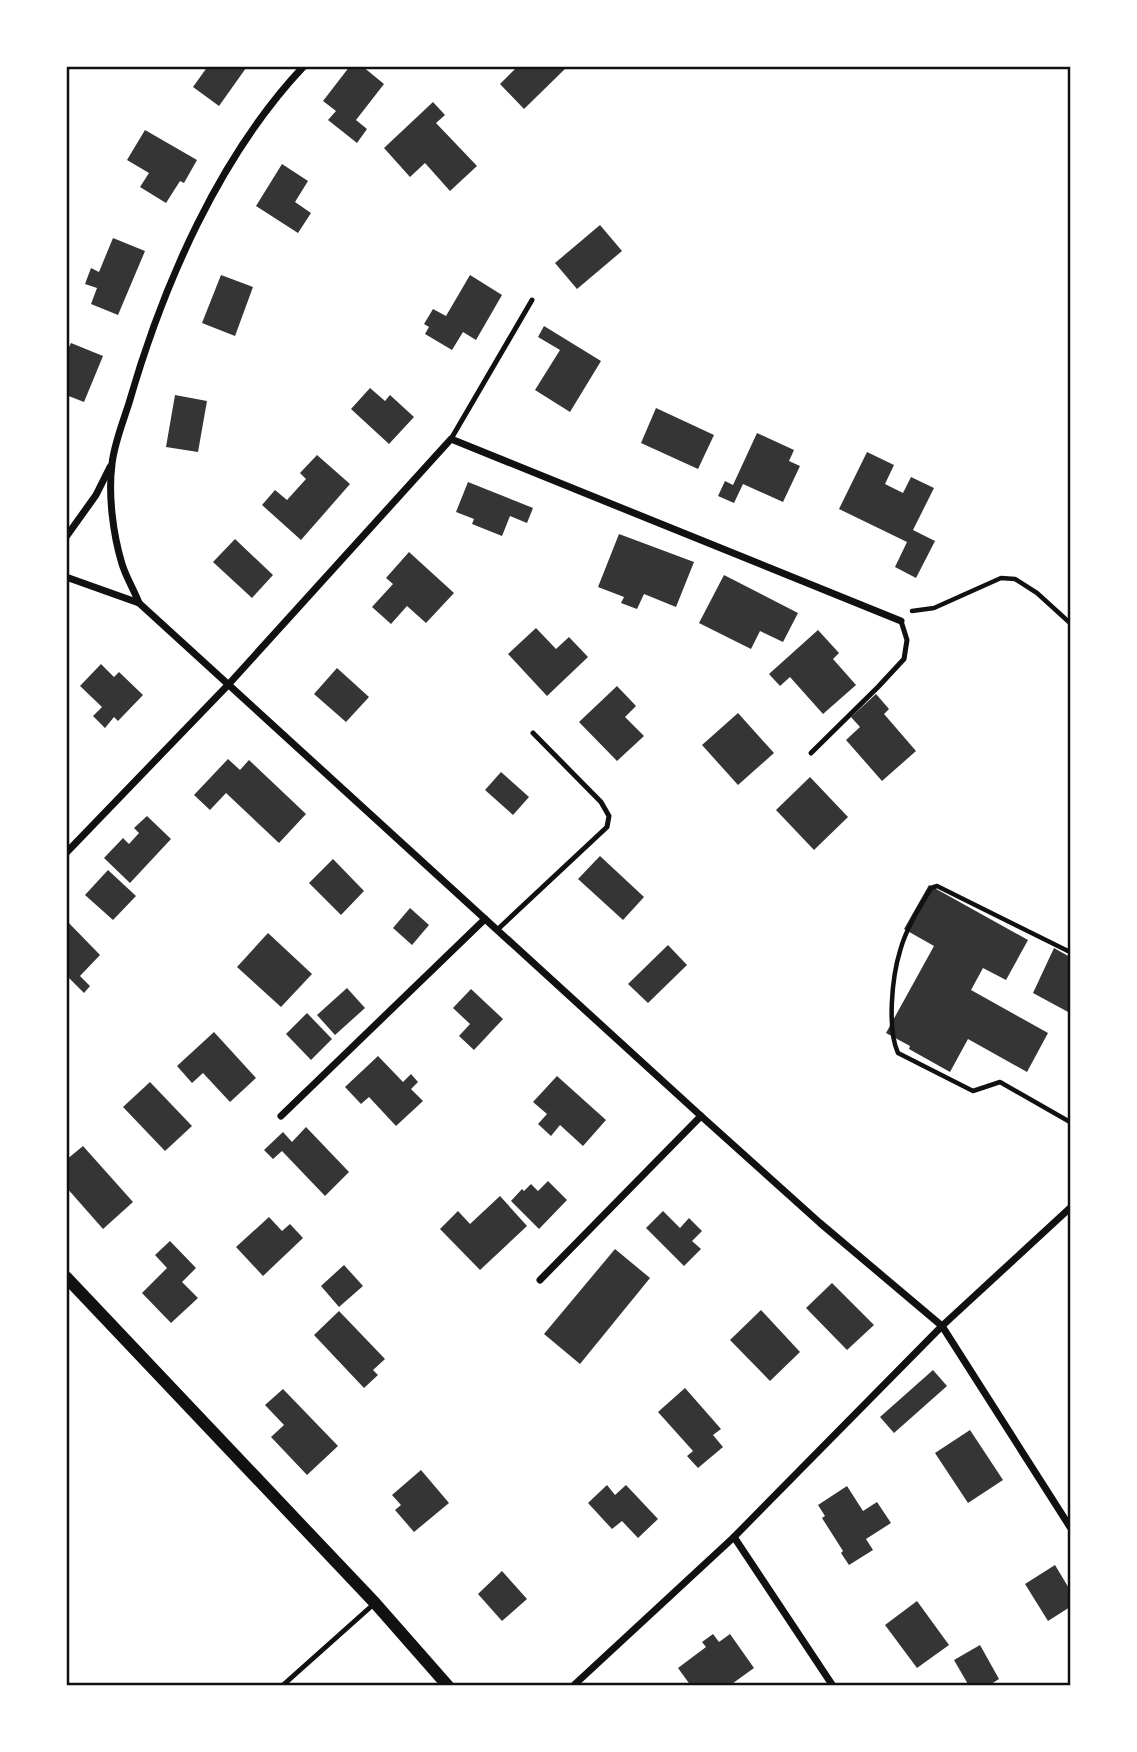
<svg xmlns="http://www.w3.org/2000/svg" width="1137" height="1752" viewBox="0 0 1137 1752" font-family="Cabin,sans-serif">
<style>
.building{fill:#353535}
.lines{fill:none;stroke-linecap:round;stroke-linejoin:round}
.path{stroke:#111;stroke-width:4.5}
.service{stroke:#111;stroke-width:5}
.minor{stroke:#111;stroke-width:7}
.tertiary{stroke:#111;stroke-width:12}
.neatline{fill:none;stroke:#111;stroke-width:2.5}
</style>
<rect width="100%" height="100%" fill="#fff"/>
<g class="building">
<path d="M208 66 246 68 219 106 193 87Z"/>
<path d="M350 66H362L384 84 356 120 367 129 357 143 328 120 336 111 323 101Z"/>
<path d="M518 66H568L524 109 500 84Z"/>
<path d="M433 102 445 115 436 123 477 166 450 191 425 163 410 177 384 148Z"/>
<path d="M145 130 197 160 184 183 180 181 166 203 140 187 149 173 127 160Z"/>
<path d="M282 164 308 181 295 202 311 213 298 233 256 206Z"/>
<path d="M600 225 622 251 577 289 555 263Z"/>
<path d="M113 238 145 251 118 315 91 304 97 288 85 284 91 268 99 272Z"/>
<path d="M221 275 253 287 235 336 202 323Z"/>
<path d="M470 275 502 295 476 340 463 332 452 350 425 334 429 327 424 324 433 309 446 316Z"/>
<path d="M544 326 601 361 570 412 535 390 560 350 538 337Z"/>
<path d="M71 343 103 356 84 402 66 395V353Z"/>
<path d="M370 388 385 401 390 395 414 417 389 444 351 409Z"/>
<path d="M175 395 207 401 198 452 166 447Z"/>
<path d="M656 408 714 435 698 469 641 443Z"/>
<path d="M757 433 794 450 789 461 800 466 783 502 743 484 734 503 718 496 725 481 733 485Z"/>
<path d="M867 452 894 465 885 484 903 493 911 477 934 488 913 530 935 541 916 578 895 567 907 542 839 509Z"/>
<path d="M317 455 350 484 301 540 262 505 275 490 287 500 306 479 300 473Z"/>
<path d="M468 482 533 508 527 523 510 516 502 536 472 524 474 519 456 512Z"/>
<path d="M619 534 694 562 676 607 644 594 637 609 621 603 624 597 598 587Z"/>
<path d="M235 539 273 575 252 598 213 562Z"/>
<path d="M409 552 454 593 426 623 407 606 391 624 372 607 393 584 386 578Z"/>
<path d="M724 575 798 613 783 642 760 631 751 649 699 623Z"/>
<path d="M536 628 556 649 569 637 588 657 547 696 508 654Z"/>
<path d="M818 630 839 653 833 659 856 685 823 714 790 677 780 686 769 674Z"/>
<path d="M101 664 114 677 119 672 143 695 118 721 114 717 105 728 93 716 102 707 80 686Z"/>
<path d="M337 668 369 697 346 722 314 694Z"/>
<path d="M617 686 636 706 625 717 644 736 617 761 579 722Z"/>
<path d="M876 694 889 709 884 714 916 751 882 781 846 740 860 727 851 717Z"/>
<path d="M738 713 774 753 738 785 702 745Z"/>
<path d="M228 759 240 770 249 760 306 814 279 843 226 793 210 810 194 795Z"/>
<path d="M501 772 529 797 513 815 485 790Z"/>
<path d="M810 777 848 817 814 850 776 810Z"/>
<path d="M147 816 171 839 130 883 104 858 123 838 129 844 139 833 134 828Z"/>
<path d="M600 856 644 897 623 920 578 879Z"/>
<path d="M333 859 364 891 341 915 309 883Z"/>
<path d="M108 870 136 896 113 920 85 895Z"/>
<path d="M929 885 1028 940 1006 980 983 968 971 990 1048 1033 1027 1072 968 1039 950 1072 909 1049 910 1046 886 1033 934 946 904 929Z"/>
<path d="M410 908 429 925 412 945 393 928Z"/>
<path d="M66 920 100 955 80 976 90 986 84 993 66 975Z"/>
<path d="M268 933 312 974 281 1007 237 967Z"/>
<path d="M668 945 687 965 648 1003 628 984Z"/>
<path d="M1054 948 1070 957V1013L1033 993Z"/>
<path d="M347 988 365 1008 335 1035 317 1015Z"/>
<path d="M471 989 503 1019 474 1050 459 1036 470 1024 453 1008Z"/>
<path d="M307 1013 332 1039 311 1060 286 1034Z"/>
<path d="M214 1032 256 1078 230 1102 203 1073 192 1083 177 1066Z"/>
<path d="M378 1056 403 1082 411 1074 418 1082 411 1089 423 1101 396 1126 369 1097 361 1104 345 1087Z"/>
<path d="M557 1076 606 1120 583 1146 560 1125 551 1136 538 1124 547 1114 533 1102Z"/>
<path d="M150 1082 192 1126 165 1151 123 1107Z"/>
<path d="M306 1127 349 1172 325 1196 282 1151 273 1159 264 1150 283 1132 292 1142Z"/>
<path d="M83 1146 133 1202 103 1229 66 1187V1160Z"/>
<path d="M548 1181 567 1200 539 1229 511 1201 522 1189 524 1191 531 1184 538 1191Z"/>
<path d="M500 1196 527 1226 480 1270 440 1229 458 1211 470 1224Z"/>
<path d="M663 1211 680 1228 689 1218 702 1231 692 1241 701 1249 684 1266 646 1228Z"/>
<path d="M269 1217 282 1231 290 1224 303 1238 263 1276 236 1247Z"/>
<path d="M170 1241 196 1268 182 1282 198 1298 171 1323 142 1293 167 1268 155 1255Z"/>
<path d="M615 1249 650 1278 580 1364 544 1334Z"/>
<path d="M344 1265 363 1286 339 1307 321 1286Z"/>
<path d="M832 1283 874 1325 847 1350 806 1308Z"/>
<path d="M761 1310 800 1352 770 1381 730 1340Z"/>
<path d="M339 1311 385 1359 373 1370 378 1375 364 1388 314 1335Z"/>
<path d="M933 1370 947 1386 894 1433 880 1417Z"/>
<path d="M685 1388 721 1429 713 1435 723 1447 698 1468 687 1456 693 1451 658 1412Z"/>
<path d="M283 1389 338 1446 307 1475 271 1437 284 1425 265 1405Z"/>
<path d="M970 1430 1003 1480 968 1503 935 1453Z"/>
<path d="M421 1470 449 1503 414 1532 395 1510 401 1505 392 1495Z"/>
<path d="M607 1485 615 1495 626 1485 658 1519 638 1538 622 1521 612 1529 588 1503Z"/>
<path d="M847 1486 863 1511 877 1502 891 1523 866 1539 873 1550 849 1565 841 1553 843 1551 822 1518 825 1516 818 1505Z"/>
<path d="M1055 1565 1070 1590V1607L1048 1621 1025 1584Z"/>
<path d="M502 1571 527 1599 502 1621 478 1594Z"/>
<path d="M917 1601 949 1645 917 1668 885 1625Z"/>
<path d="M713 1634 719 1642 730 1634 754 1668 729 1686H691L678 1668 706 1647 702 1642Z"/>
<path d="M980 1645 999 1679 988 1686H969L954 1660Z"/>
</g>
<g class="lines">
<g class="path">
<path d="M912 611 934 608 1001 578 1015 579 1037 593 1070 623"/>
<path d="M1070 952 937 886 931 888C919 908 906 929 900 951 892 977 887 1029 898 1053L973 1091 1000 1082 1070 1122"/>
</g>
<g class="service">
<path d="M451 439 532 300"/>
<path d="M811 753 878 687 904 659 907 640 901 621"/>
<path d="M497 930 607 827 609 816 601 802 533 733"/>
<path d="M282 1686 375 1603"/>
</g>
<g class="minor">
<path d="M66 537 96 495 110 467"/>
<path d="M66 577 139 603 701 1116 820 1223 942 1326 1070 1527"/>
<path d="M139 603C134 590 126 577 122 564 113 534 108 495 112 464 114 444 123 422 129 403 163 285 219 156 304 66"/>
<path d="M66 853 228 685 451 439 901 621"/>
<path d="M281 1116 485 919"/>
<path d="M540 1280 701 1116"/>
<path d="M734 1537 833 1686"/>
<path d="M573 1686 734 1537 942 1326 1070 1208"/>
</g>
<path class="tertiary" d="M66 1277 375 1603 448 1686"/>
</g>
<rect width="1137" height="1752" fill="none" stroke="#ffffff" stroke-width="136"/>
<rect x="68" y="68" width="1001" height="1616" class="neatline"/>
</svg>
